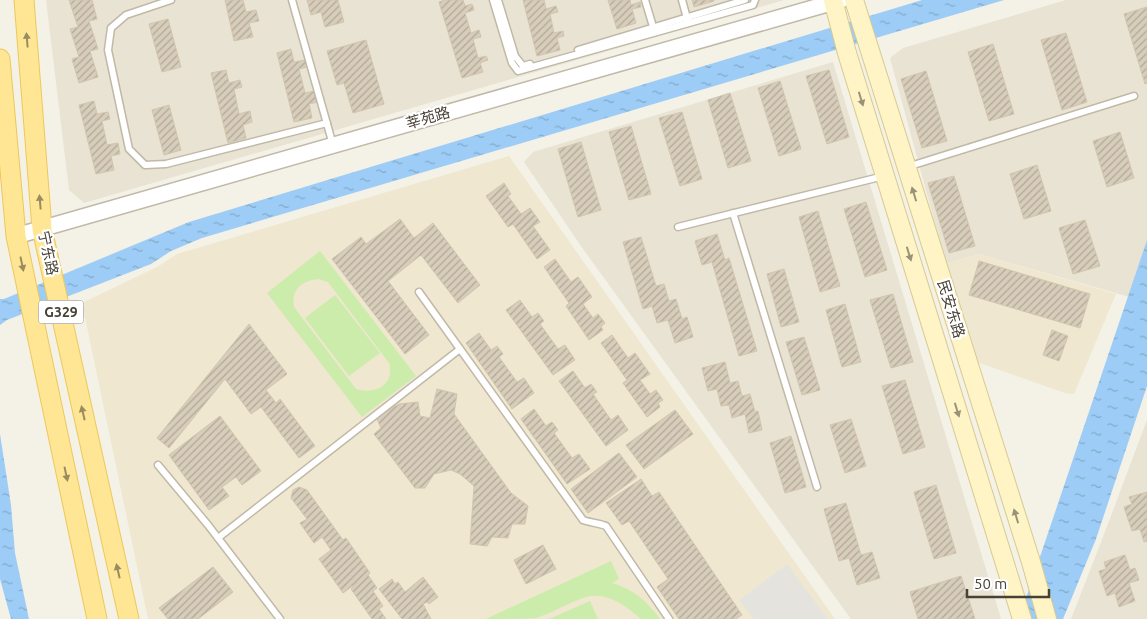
<svg xmlns="http://www.w3.org/2000/svg" width="1147" height="619" viewBox="0 0 1147 619" font-family="Ubuntu,'Noto Sans SC',sans-serif">
<style>
.residential{fill:#e9e3d3}
.education{fill:#efe7cf}
.garden{fill:#ccecab;fill-rule:evenodd}
.parking{fill:#e5e3de}
.water{fill:url(#water-ripples)}
.building{fill:url(#building-hatch);stroke:#d2c5ad}
.lines{fill:none;stroke-linecap:round;stroke-linejoin:round}
.service-casing{stroke:#c1b9a8;stroke-width:9}
.tertiary-casing{stroke:#c1b9a8;stroke-width:18}
.secondary-casing{stroke:#d8c992;stroke-width:20}
.primary-casing{stroke:#edc85b;stroke-width:21}
.service{stroke:#fff;stroke-width:6}
.tertiary{stroke:#fff;stroke-width:15}
.secondary{stroke:#fff4c5;stroke-width:18}
.primary{stroke:#ffe694;stroke-width:19}
.oneway{fill:#9a8b60}
.oneway2{fill:#9a9276}
.labels{text-anchor:middle;stroke-width:4.5;stroke-linejoin:round;paint-order:stroke}
.shield{fill:#fff;stroke:#7f7a72;stroke-width:1}
.shield-label{font-size:14px;font-weight:bold;fill:#484135}
.street-label{font-size:15px;fill:#484135;stroke:#fff}
</style>
<defs>
<pattern id="water-ripples" width="26" height="14" patternUnits="userSpaceOnUse" patternTransform="scale(1.25)"><rect width="26" height="14" fill="#9dcdf6"/><path d="M2 4q2-2 4 0t4 0M15 11q2-2 4 0t4 0" fill="none" stroke="#82a8c8"/></pattern>
<pattern id="building-hatch" width="6" height="6" patternUnits="userSpaceOnUse" patternTransform="scale(1.25)"><rect width="6" height="6" fill="#d7cdba"/><path d="M-1 1l2-2M0 6l6-6M5 7l2-2" fill="none" stroke="#b0a898"/></pattern>
</defs>
<rect width="100%" height="100%" fill="#f4f1e6"/>
<g class="residential">
<path d="M46 0H784L84 203 69 190Z"/>
<path d="M1066 0H1147V302L979 254 946 264 890 58 903 48Z"/>
<path d="M833 62 1001 619H851L583 249 524 162 533 152Z"/>
<path d="M1147 420V619H1071L1103 537Z"/>
</g>
<g class="education">
<path d="M509 156 835 619H148L82 303 159 266 177 254Z"/>
<path d="M979 254 1116 294 1074 394 1065 393 977 362 946 264Z"/>
</g>
<g class="garden">
<path d="M320 251 416 376 362 417 267 293ZM318 279 328 282 389 363C395 385 375 395 356 389L294 307C291 290 301 281 318 279Z"/>
<path d="M335 295 380 353 349 376 305 318Z"/>
<path d="M611 561 619 579 612 583C633 589 647 601 660 619H641C627 606 606 591 586 597 569 602 553 613 536 618 525 619 499 619 486 619Z"/>
<path d="M590 601 598 619H549Z"/>
</g>
<path class="parking" d="M787 564 828 619H754L739 600Z"/>
<g class="water">
<path d="M922 0H1004L202 238 171 251 151 264 7 320 0 325V299H4L189 222Z"/>
<path d="M1147 240V386L1096 539 1063 619H1019Z"/>
<path d="M0 434 11 505 15 553 29 619H11L0 579Z"/>
</g>
<g class="building">
<path d="M69 0H92L97 19 89 21 98 49 90 51 98 77 79 83 72 59 79 57 70 29 78 27Z"/>
<path d="M225 0H243L246 12 256 10 259 21 249 23 253 37 234 41Z"/>
<path d="M307 0H338L344 22 325 27 321 12 311 15Z"/>
<path d="M445 0H463L465 6 472 4 474 10 465 13 471 33 479 30 481 37 473 39 478 58 486 56 488 60 480 63 483 72 462 78 439 2Z"/>
<path d="M523 0H544L546 9 556 6 558 12 550 14 554 33 563 31 564 36 557 38 560 50 537 56Z"/>
<path d="M608 0H630L631 5 640 2 641 7 632 9 636 23 617 29Z"/>
<path d="M692 0H714V1L694 7Z"/>
<path d="M1147 7V83L1145 84 1124 14Z"/>
<path d="M168 19 181 67 162 72 149 24Z"/>
<path d="M1066 33 1087 102 1062 110 1041 40Z"/>
<path d="M366 40 384 104 353 113 344 83 337 85 327 51Z"/>
<path d="M993 44 1014 114 989 121 968 52Z"/>
<path d="M291 49 294 62 305 60 307 67 299 69 305 93 315 91 318 102 309 104 312 118 294 122 277 53Z"/>
<path d="M226 70 229 83 240 80 242 87 234 89 239 114 250 111 252 122 243 125 246 138 228 143 211 73Z"/>
<path d="M829 70 849 137 827 144 806 76Z"/>
<path d="M926 71 947 141 922 148 901 79Z"/>
<path d="M780 81 801 149 779 156 758 88Z"/>
<path d="M730 93 751 161 728 168 708 100Z"/>
<path d="M94 101 97 114 108 112 110 119 102 121 107 145 118 143 120 154 111 156 114 170 96 174 79 105Z"/>
<path d="M169 105 181 150 164 155 152 110Z"/>
<path d="M682 112 702 179 680 186 659 118Z"/>
<path d="M631 126 651 194 629 200 609 132Z"/>
<path d="M1120 132 1134 178 1107 187 1093 141Z"/>
<path d="M581 142 601 210 578 217 558 149Z"/>
<path d="M1037 165 1051 211 1024 219 1010 174Z"/>
<path d="M954 176 975 246 949 253 928 183Z"/>
<path d="M504 183 511 194 508 196 521 214 530 208 540 222 533 226 550 250 537 259 513 224 508 227 486 196Z"/>
<path d="M866 202 887 270 865 277 844 209Z"/>
<path d="M818 211 840 286 820 292 799 217Z"/>
<path d="M400 219 414 238 433 223 480 285 458 303 421 255 388 281 429 335 405 354 332 259 361 237 366 244Z"/>
<path d="M1085 220 1100 266 1073 274 1059 228Z"/>
<path d="M717 234 725 260 729 258 757 351 739 356 712 262 702 265 695 241Z"/>
<path d="M641 237 656 286 664 284 669 301 676 299 682 319 687 317 693 337 675 343 668 320 657 323 652 306 643 309 623 242Z"/>
<path d="M555 259 571 282 578 277 592 297 583 304 593 318 598 314 605 323 601 327 603 330 589 340 566 306 569 303 544 267Z"/>
<path d="M979 261 1090 294 1080 328 969 295Z"/>
<path d="M784 269 799 322 781 327 767 274Z"/>
<path d="M893 294 913 362 891 368 870 300Z"/>
<path d="M520 300 532 317 538 313 544 321 540 324 558 349 565 345 575 360 553 375 506 310Z"/>
<path d="M845 304 861 362 842 367 826 310Z"/>
<path d="M249 324 287 374 266 390 276 403 280 399 315 446 299 458 261 407 251 414 225 379 169 448 157 438Z"/>
<path d="M1052 330 1068 336 1059 361 1043 355Z"/>
<path d="M479 333 491 350 497 346 503 354 499 357 517 382 524 378 534 393 512 409 466 343Z"/>
<path d="M612 335 628 358 635 353 650 374 640 380 650 394 656 390 663 400 658 403 660 407 647 417 623 383 627 380 601 343Z"/>
<path d="M804 337 820 390 802 395 786 342Z"/>
<path d="M725 362 730 383 738 381 742 396 750 394 755 412 758 411 762 430 749 433 745 414 732 418 729 405 721 406 717 389 708 391 702 368Z"/>
<path d="M573 371 585 388 591 384 597 392 593 394 611 420 618 415 628 430 606 446 559 381Z"/>
<path d="M905 380 925 447 903 454 882 386Z"/>
<path d="M437 389 457 394 454 414 511 493 528 506 525 524H512L508 538 492 537 487 546 470 544 474 486 460 474 451 470 434 474 425 488H415L374 434 381 428 376 417 399 404 418 402 420 416 430 418Z"/>
<path d="M534 409 546 426 552 422 558 430 554 433 572 458 579 454 590 469 567 484 521 419Z"/>
<path d="M675 410 693 434 644 469 626 445Z"/>
<path d="M220 416 261 471 242 485 236 477 222 487 229 496 209 510 169 455Z"/>
<path d="M851 419 866 466 845 473 830 425Z"/>
<path d="M791 436 806 487 785 493 770 443Z"/>
<path d="M619 453 637 477 588 513 571 489Z"/>
<path d="M641 479 652 496 659 492 742 615 736 619H679L657 587 668 579 629 521 622 525 606 503Z"/>
<path d="M936 485 956 553 934 559 914 492Z"/>
<path d="M299 487 307 490 343 540 346 538 370 573 368 575 377 588 373 591 383 606 379 609 386 619H372L351 589 358 582 343 593 319 559 331 550 322 537 314 543 300 523 307 519 291 498 293 490Z"/>
<path d="M1147 492V541L1144 542 1140 529 1132 531 1124 507 1132 504 1129 497Z"/>
<path d="M846 503 861 555 872 552 880 578 857 585 849 558 839 561 824 509Z"/>
<path d="M543 545 556 569 526 584 514 560Z"/>
<path d="M1125 555 1130 570 1135 568 1139 580 1129 583 1135 601 1119 607 1115 593 1107 596 1099 571 1106 569 1104 562Z"/>
<path d="M213 567 233 592 198 619H168L159 608Z"/>
<path d="M961 576 975 619H918L910 592Z"/>
<path d="M423 577 438 597 429 604 427 602 423 604 431 619H402L379 589 392 579 395 584 398 582 405 592Z"/>
</g>
<g class="lines">
<g class="service-casing">
<g id="service">
<path d="M171 0 126 15 111 28 108 50 129 149 145 165 166 164 327 123"/>
<path d="M292 0 333 145"/>
<path d="M493 0 512 63 518 71 753 5 755 0"/>
<path d="M498 0 515 56 523 66 530 64"/>
<path d="M645 0 654 30"/>
<path d="M682 0 688 22"/>
<path d="M578 50 745 0"/>
<path d="M907 167 1134 96"/>
<path d="M733 213 817 487"/>
<path d="M678 227 884 176"/>
<path d="M419 292 583 520C591 523 599 523 606 526L669 619"/>
<path d="M158 465 208 525 280 619"/>
<path d="M218 538 460 349"/>
</g>
</g>
<g class="tertiary-casing">
<path id="tertiary" d="M16 236 841 0"/>
</g>
<g class="secondary-casing">
<g id="secondary">
<path d="M833 0 847 53 1022 619"/>
<path d="M854 0 1031 562 1047 619"/>
</g>
</g>
<g class="primary-casing">
<g id="primary">
<path d="M24 0 42 229 129 619"/>
<path d="M0 59 16 236 97 619"/>
</g>
</g>
<use href="#service" class="service"/>
<use href="#tertiary" class="tertiary"/>
<use href="#secondary" class="secondary"/>
<use href="#primary" class="primary"/>
</g>
<defs><path id="oneway-solid" d="M-6-.8H1V-3.2L6.5 0L1 3.2V.8H-6Z" transform="scale(1.25)"/></defs>
<g class="oneway">
<use href="#oneway-solid" transform="translate(27 40) rotate(-95)"/>
<use href="#oneway-solid" transform="translate(40 202) rotate(-95)"/>
<use href="#oneway-solid" transform="translate(22 264) rotate(78)"/>
<use href="#oneway-solid" transform="translate(83 413) rotate(-103)"/>
<use href="#oneway-solid" transform="translate(66 474) rotate(78)"/>
<use href="#oneway-solid" transform="translate(118 571) rotate(-103)"/>
</g>
<g class="oneway2">
<use href="#oneway-solid" transform="translate(861 99) rotate(73)"/>
<use href="#oneway-solid" transform="translate(914 194) rotate(-107)"/>
<use href="#oneway-solid" transform="translate(909 254) rotate(73)"/>
<use href="#oneway-solid" transform="translate(957 410) rotate(73)"/>
<use href="#oneway-solid" transform="translate(1016 516) rotate(-107)"/>
</g>
<g class="labels">
<rect class="shield" x="38.5" y="300.5" width="45" height="23" rx="4"/>
<g class="shield-label">
<text x="61" y="317">G329</text>
</g>
<g class="street-label">
<text transform="translate(428 118) rotate(-16)" y="5">莘苑路</text>
<text transform="translate(48 253) rotate(78)" y="5">宁东路</text>
<text transform="translate(951 309) rotate(73)" y="5">民安东路</text>
</g>
</g>
<path d="M967 589v8h82v-8" fill="none" stroke="#484135" stroke-width="2.5"/>
<text x="974" y="589" font-size="15" fill="#484135" stroke="#ffffff" stroke-width="4" paint-order="stroke">50 m</text>
</svg>
